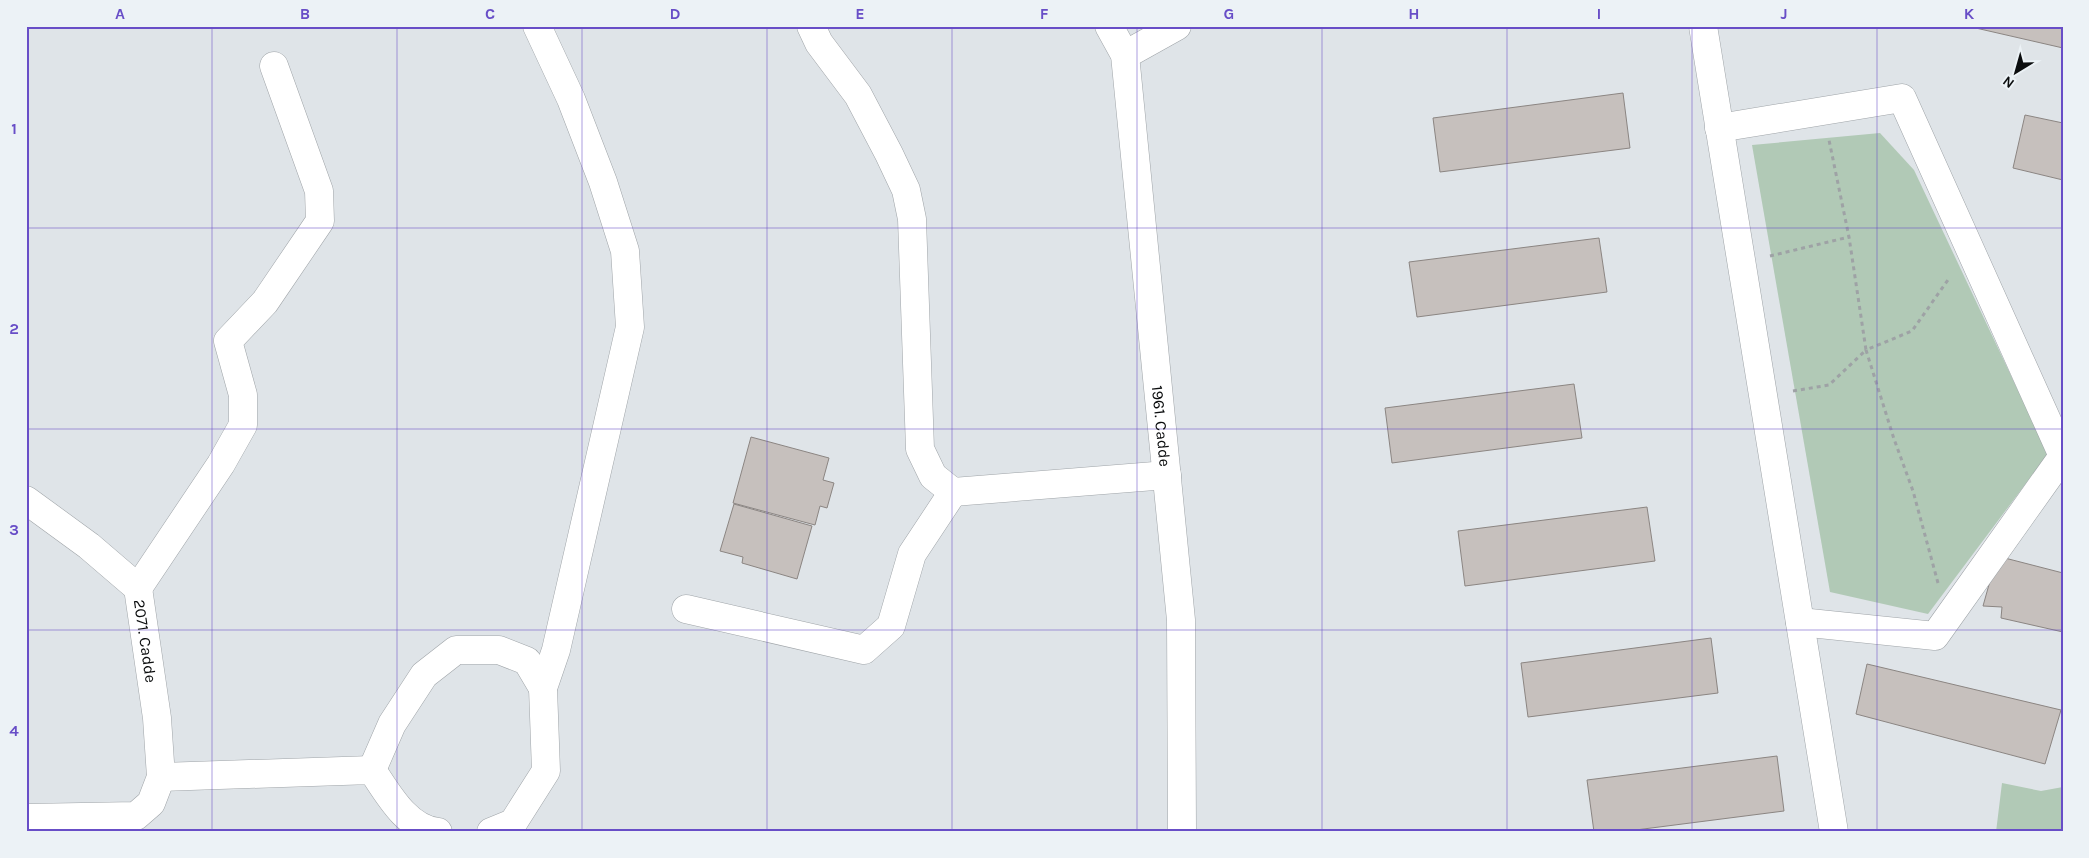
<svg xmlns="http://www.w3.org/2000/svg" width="2089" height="858" viewBox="0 0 2089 858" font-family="Karla,sans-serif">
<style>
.green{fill:#b1c9b6}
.building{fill:#c6c0bd;stroke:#8b8582}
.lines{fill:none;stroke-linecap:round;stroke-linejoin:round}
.street-casing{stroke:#9fa4a8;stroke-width:29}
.path{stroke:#9ea2a5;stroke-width:3;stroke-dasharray:4 4;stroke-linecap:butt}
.street{stroke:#fff;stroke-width:28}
.grid{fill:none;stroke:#684ec7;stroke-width:1;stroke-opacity:0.55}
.labels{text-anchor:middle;stroke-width:4;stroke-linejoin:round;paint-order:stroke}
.street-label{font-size:16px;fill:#0b0d0e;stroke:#ecf2f6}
.neatline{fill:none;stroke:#684ec7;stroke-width:2}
.grid-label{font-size:16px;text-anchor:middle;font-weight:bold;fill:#684ec7}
</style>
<rect width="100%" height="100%" fill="#dfe4e8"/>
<g class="green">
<path d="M1880 133 1914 170 2048 454 1928 614 1830 592 1752 145Z"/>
<path d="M2002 783 2041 791 2063 787V832H1996Z"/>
</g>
<g class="building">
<path d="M1967 26H2063V48Z"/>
<path d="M1623 93 1630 148 1440 172 1433 118Z"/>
<path d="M2025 115 2063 123V180L2013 168Z"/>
<path d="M1599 238 1607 292 1417 317 1409 262Z"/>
<path d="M1574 384 1582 438 1392 463 1385 408Z"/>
<path d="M751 437 829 458 823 480 834 483 827 508 820 506 815 525 733 503Z"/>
<path d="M734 504 812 526 797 579 742 563 743 557 720 551Z"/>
<path d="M1647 507 1655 561 1465 586 1458 531Z"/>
<path d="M1997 556 2063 573V632L2001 618 2002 607 1983 606Z"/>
<path d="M1711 638 1718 693 1528 717 1521 663Z"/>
<path d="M1867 664 2061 710 2045 764 1856 714Z"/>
<path d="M1777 756 1784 811 1620 832H1594L1587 780Z"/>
</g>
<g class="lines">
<g class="street-casing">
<g id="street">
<path d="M811 26 819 43 858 95 889 154 906 190 912 219 920 449 933 476 953 492 1167 475"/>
<path id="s1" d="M1109 26 1125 55 1181 620 1182 832"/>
<path d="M1703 26 1834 832"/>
<path d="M1125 55 1177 26"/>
<path d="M1719 128 1902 98 2063 456 1935 636 1800 622"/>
<path id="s2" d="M26 500 89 546 138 588 157 718 161 777 151 803 136 816 26 818"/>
<path d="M138 588 221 464 243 425V395L228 341 265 302 320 221 319 191 274 66"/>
<path d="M686 609 864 650 891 626 912 554 953 492"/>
<path d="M372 770 392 724 424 675 456 650H499L527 661 543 688"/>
<path d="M161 777 372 770C388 794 407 829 438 832"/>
<path d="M491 832 513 823 546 771 543 688 556 650 630 327 625 251 603 182 571 99 537 26"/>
</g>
</g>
<g class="path">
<path d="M1770 256 1849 237"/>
<path d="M1793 391 1829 385 1866 350 1849 237 1829 140"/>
<path d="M1938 583 1913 491 1894 439 1866 350 1912 331 1950 277"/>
</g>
<use href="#street" class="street"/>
</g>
<path class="grid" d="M212 26V832M397 26V832M582 26V832M767 26V832M952 26V832M1137 26V832M1322 26V832M1507 26V832M1692 26V832M1877 26V832M26 228H2063M26 429H2063M26 630H2063"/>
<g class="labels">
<g class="street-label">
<text dy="6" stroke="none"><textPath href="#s1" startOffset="406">1961. Cadde</textPath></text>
<text dy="6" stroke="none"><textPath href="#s2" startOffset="196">2071. Cadde</textPath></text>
</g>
</g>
<rect width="2089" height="858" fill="none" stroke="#ecf2f6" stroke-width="55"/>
<g transform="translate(2016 72) rotate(217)" stroke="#ecf2f6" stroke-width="4" paint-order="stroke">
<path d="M0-4L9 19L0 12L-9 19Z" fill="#0b0d0e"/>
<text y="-8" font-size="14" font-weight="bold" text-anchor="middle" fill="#0b0d0e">N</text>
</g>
<rect x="28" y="28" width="2034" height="802" class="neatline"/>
<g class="grid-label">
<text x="120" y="19">A</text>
<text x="305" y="19">B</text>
<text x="490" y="19">C</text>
<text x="675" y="19">D</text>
<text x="860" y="19">E</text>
<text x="1044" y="19">F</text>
<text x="1229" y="19">G</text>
<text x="1414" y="19">H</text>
<text x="1599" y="19">I</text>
<text x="1784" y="19">J</text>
<text x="1969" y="19">K</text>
<text x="14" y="134">1</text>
<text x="14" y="334">2</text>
<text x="14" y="535">3</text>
<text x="14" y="736">4</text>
</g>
</svg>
